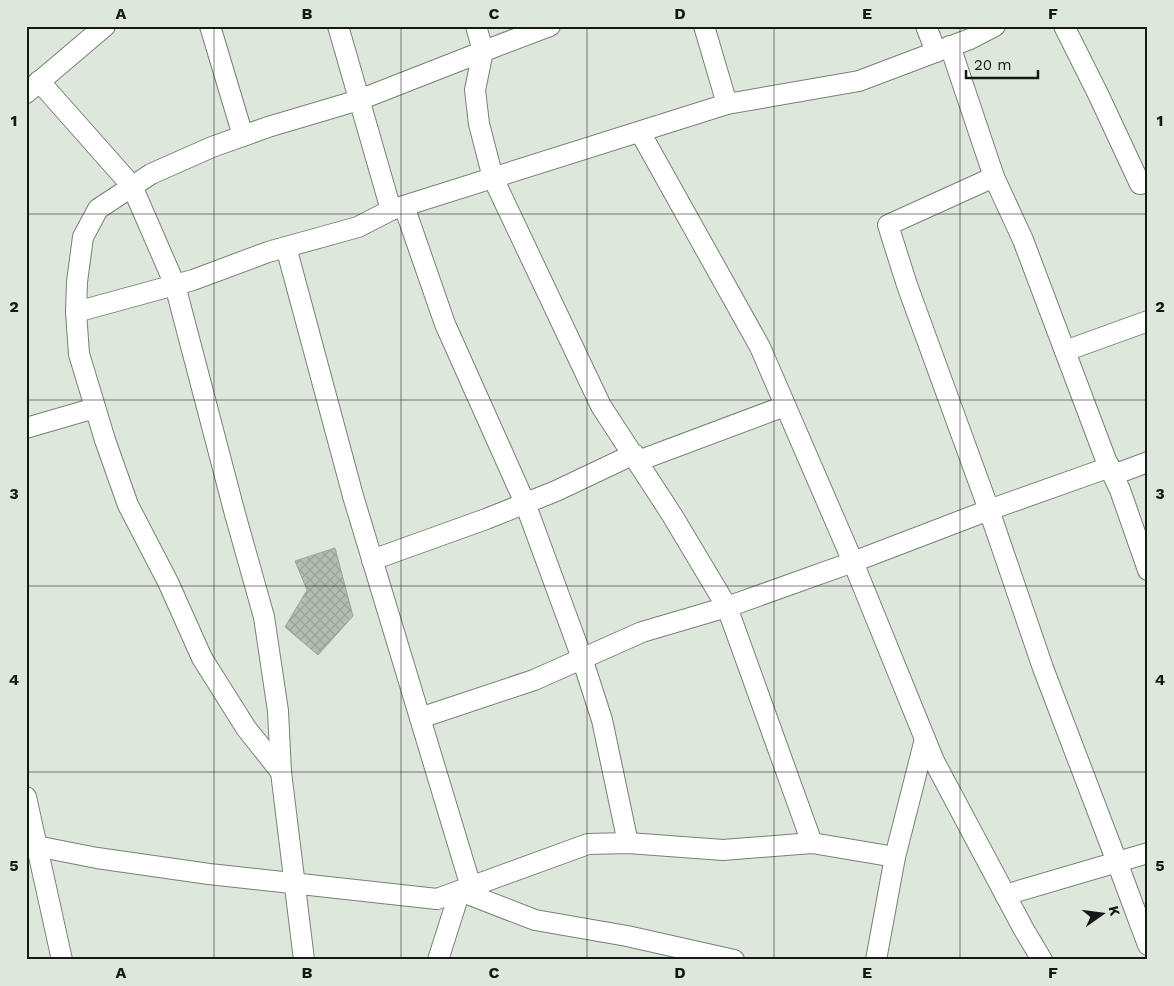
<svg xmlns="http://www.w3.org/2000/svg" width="1174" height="986" viewBox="0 0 1174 986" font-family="'Work Sans',sans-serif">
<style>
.building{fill:url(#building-cross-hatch);stroke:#9da69b}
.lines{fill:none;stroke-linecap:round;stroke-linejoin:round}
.minor-casing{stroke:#788176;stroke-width:22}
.minor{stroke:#fff;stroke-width:20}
.grid{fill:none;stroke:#151915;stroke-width:1;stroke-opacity:0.55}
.neatline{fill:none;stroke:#151915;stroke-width:2}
.grid-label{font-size:16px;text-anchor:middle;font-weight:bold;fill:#151915}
</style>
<defs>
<pattern id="building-cross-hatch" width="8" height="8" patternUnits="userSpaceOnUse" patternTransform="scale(1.25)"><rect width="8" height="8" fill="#b3bdb2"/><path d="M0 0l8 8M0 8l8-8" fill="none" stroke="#99a298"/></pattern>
</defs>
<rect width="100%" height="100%" fill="#dde7db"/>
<path class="building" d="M335 548 353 616 318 655 285 627 307 590 295 561Z"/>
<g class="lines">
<g class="minor-casing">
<g id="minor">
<path d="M210 26 243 136"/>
<path d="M338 26 391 210 727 104 859 81 970 39 995 26"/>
<path d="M476 26 483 51 475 90 479 124 493 178 601 406 672 515 727 607 812 843"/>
<path d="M704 26 727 104"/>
<path d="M926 26 936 52"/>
<path d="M1064 26 1099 96 1140 184 1148 182"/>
<path d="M950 46 994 177 888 225 907 285 989 510 1043 668 1117 862 1148 945"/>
<path d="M39 81 132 186 175 285 235 514 264 617 278 711 281 772"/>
<path d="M26 93 105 26"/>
<path d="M640 132 760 347 853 562 934 761 1023 928 1042 960"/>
<path d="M994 177 1023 240 1106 460 1120 490 1148 570"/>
<path d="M404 206 445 324 525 503 582 658 602 720 628 843"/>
<path d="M286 247 353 496 471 887"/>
<path d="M76 312 193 280 268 252 358 227 391 210"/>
<path d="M1065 351 1148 321"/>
<path d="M26 428 95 408"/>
<path d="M638 461 785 406"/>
<path d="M1113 475 1148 462"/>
<path d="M372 560 486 519 556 491 634 454"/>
<path d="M420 718 534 680 642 632 727 607 853 562 989 510 1110 467"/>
<path d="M26 797 62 960"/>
<path d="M26 848 36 846 97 858 209 874 437 899 588 844 628 843 723 850 812 843 895 857"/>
<path d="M1005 895 1148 853"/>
<path d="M304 960 281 772 246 728 202 658 168 582 128 505 105 440 79 354 76 312 77 282 83 237 98 209 151 174 212 147 268 127 359 100 497 46 550 26"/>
<path d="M438 960 460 891 535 920 627 936 734 960"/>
<path d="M876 960 895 857 925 739"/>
</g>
</g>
<use href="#minor" class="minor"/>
</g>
<path class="grid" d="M214 26V960M401 26V960M587 26V960M774 26V960M960 26V960M26 214H1148M26 400H1148M26 586H1148M26 772H1148"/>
<rect width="1174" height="986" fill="none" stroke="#dde7db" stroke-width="55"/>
<g transform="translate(1102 914) rotate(76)" stroke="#dde7db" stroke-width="4" paint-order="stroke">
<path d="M0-4L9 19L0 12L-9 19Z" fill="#151915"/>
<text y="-8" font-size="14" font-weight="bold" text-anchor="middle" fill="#151915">K</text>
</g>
<path d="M966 70v8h72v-8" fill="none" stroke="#151915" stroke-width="2.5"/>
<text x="974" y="70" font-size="15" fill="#151915" stroke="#dde7db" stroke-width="4" paint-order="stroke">20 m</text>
<rect x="28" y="28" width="1118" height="930" class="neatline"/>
<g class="grid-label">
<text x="121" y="19">A</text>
<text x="307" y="19">B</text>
<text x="494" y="19">C</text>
<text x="680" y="19">D</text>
<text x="867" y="19">E</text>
<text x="1053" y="19">F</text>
<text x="14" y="126">1</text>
<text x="1160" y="126">1</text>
<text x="14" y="312">2</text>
<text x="1160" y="312">2</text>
<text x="14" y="499">3</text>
<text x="1160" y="499">3</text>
<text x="14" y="685">4</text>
<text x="1160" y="685">4</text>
<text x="14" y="871">5</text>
<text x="1160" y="871">5</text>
<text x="121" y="978">A</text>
<text x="307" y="978">B</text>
<text x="494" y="978">C</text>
<text x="680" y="978">D</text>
<text x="867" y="978">E</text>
<text x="1053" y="978">F</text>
</g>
</svg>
